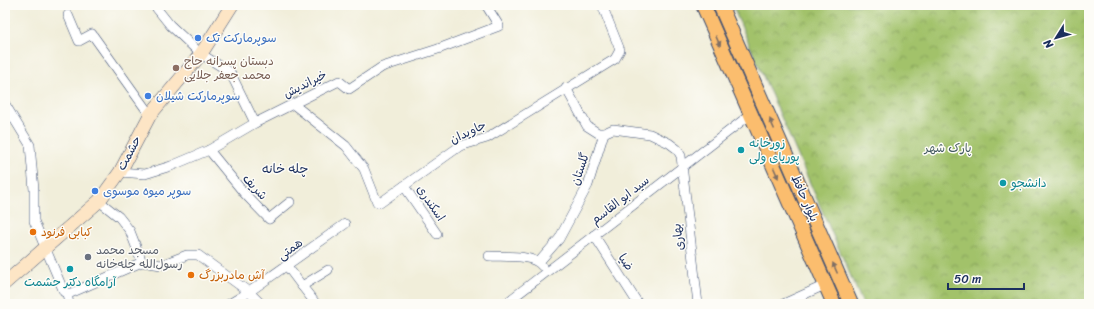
<svg xmlns="http://www.w3.org/2000/svg" width="1094" height="309" viewBox="0 0 1094 309" font-family="Sriracha,'Playpen Sans Arabic',sans-serif">
<style>
.park{fill:url(#park-crowns);stroke:#5e7864}
.lines{fill:none;stroke-linecap:round;stroke-linejoin:round}
.minor-casing{stroke:#3b4c71;stroke-width:10}
.secondary-casing{stroke:#3b4c71;stroke-width:14}
.primary-casing{stroke:#3b4c71;stroke-width:16}
.minor{stroke:#fff;stroke-width:9}
.secondary{stroke:#fde5c5;stroke-width:13}
.primary{stroke:#fbbd6e;stroke-width:14}
.oneway{fill:#806f65}
.shop-dot{fill:#3f7fe0;stroke:#fdfcf7;stroke-width:1.5}
.education-dot{fill:#8d6e63;stroke:#fdfcf7;stroke-width:1.5}
.culture-dot{fill:#0f9aa8;stroke:#fdfcf7;stroke-width:1.5}
.food-dot{fill:#e8710a;stroke:#fdfcf7;stroke-width:1.5}
.worship-dot{fill:#6b7280;stroke:#fdfcf7;stroke-width:1.5}
.labels{text-anchor:middle;stroke-width:3;stroke-linejoin:round;paint-order:stroke}
.shop-label{font-size:12px;fill:#366cbe;stroke:#fdfcf7;text-anchor:start}
.education-label{font-size:12px;fill:#785e54;stroke:#fdfcf7;text-anchor:start}
.street-label{font-size:12px;fill:#1b2f5e;stroke:#fdfcf7}
.culture-label{font-size:12px;fill:#0d838f;stroke:#fdfcf7;text-anchor:start}
.park-label{font-size:12px;fill:#445b62;stroke:#fdfcf7}
.food-label{font-size:12px;fill:#c56008;stroke:#fdfcf7;text-anchor:start}
.worship-label{font-size:12px;fill:#5b616d;stroke:#fdfcf7;text-anchor:start}
.neighbourhood-label{font-size:13px;fill:#1b2f5e;stroke:#fdfcf7}
</style>
<defs>
<pattern id="park-crowns" width="20" height="18" patternUnits="userSpaceOnUse"><rect width="20" height="18" fill="#a2c26a"/><path d="M2 6a3 3 0 1 1 6 0M12 15a3 3 0 1 1 6 0" fill="none" stroke="#839e5a"/></pattern>
</defs>
<rect width="100%" height="100%" fill="#fdfcf7"/>
<filter id="ink" filterUnits="userSpaceOnUse"><feTurbulence type="fractalNoise" baseFrequency=".025" numOctaves="2"/><feDisplacementMap in="SourceGraphic" scale="8" xChannelSelector="R" yChannelSelector="G"/><feConvolveMatrix kernelMatrix="1 2 1 2 8 2 1 2 1" color-interpolation-filters="sRGB"/></filter>
<filter id="wash" filterUnits="userSpaceOnUse"><feTurbulence type="fractalNoise" baseFrequency=".012" numOctaves="4" result="noise"/><feDisplacementMap in="SourceGraphic" scale="16" xChannelSelector="R" yChannelSelector="G"/><feGaussianBlur stdDeviation="0.9" result="paint"/><feColorMatrix in="noise" values="0 0 0 0 0 0 0 0 0 0 0 0 0 0 0 0 0 1.4 0 .05"/><feComposite in="paint" operator="in"/></filter>
<g filter="url(#wash)">
<rect width="100%" height="100%" fill="#f1eeda"/>
<path class="park" d="M732 5H1089V304H863Z"/>
</g>
<g filter="url(#ink)">
<g class="lines">
<g class="minor-casing">
<g id="minor">
<path d="M154 5 170 25 201 54 230 72 255 123"/>
<path d="M68 15 79 41 92 34 150 115"/>
<path d="M5 104 30 145 34 190V221L64 292 67 293"/>
<path d="M293 104 346 146 364 169 377 202 380 203 460 146 487 138 615 59 620 50 602 5"/>
<path d="M604 133 613 129 650 134 669 143 677 149 681 156 698 304"/>
<path d="M209 150 244 193 269 219 290 202"/>
<path d="M120 172 145 174 171 166 209 150 255 123 339 81 349 89 382 67 438 49 499 26 486 5"/>
<path d="M404 186 437 234"/>
<path d="M99 201 119 217 130 231 142 262"/>
<path d="M594 235 637 302"/>
<path d="M489 256C504 257 533 254 542 266"/>
<path d="M142 262 161 265 187 255H198L249 292 261 304"/>
<path d="M539 262 559 239 588 185 604 133H598L587 126 566 88"/>
<path d="M287 266 302 286 328 270"/>
<path d="M302 286 316 304"/>
<path d="M67 293H71L142 262"/>
<path d="M67 293 69 304"/>
<path d="M5 303 6 304"/>
<path d="M229 304 249 292 345 224"/>
<path d="M505 304 751 114"/>
<path d="M783 304 825 285"/>
</g>
</g>
<g class="secondary-casing">
<path id="secondary" d="M5 283 99 201 120 172 150 115 201 54 232 5"/>
</g>
<g class="primary-casing">
<g id="primary">
<path d="M703 5 834 304"/>
<path d="M720 5 851 304"/>
</g>
</g>
<use href="#minor" class="minor"/>
<use href="#secondary" class="secondary"/>
<use href="#primary" class="primary"/>
</g>
<defs><path id="oneway-solid" d="M-6-.8H1V-3.2L6.5 0L1 3.2V.8H-6Z"/></defs>
<g class="oneway">
<use href="#oneway-solid" transform="translate(718 41) rotate(66)"/>
<use href="#oneway-solid" transform="translate(772 124) rotate(-114)"/>
<use href="#oneway-solid" transform="translate(776 173) rotate(66)"/>
<use href="#oneway-solid" transform="translate(835 268) rotate(-114)"/>
</g>
</g>
<g class="shop-dot">
<circle cx="198" cy="38" r="4"/>
<circle cx="148" cy="96" r="4"/>
<circle cx="95" cy="191" r="4"/>
</g>
<circle class="education-dot" cx="176" cy="68" r="4"/>
<g class="culture-dot">
<circle cx="741" cy="150" r="4"/>
<circle cx="1003" cy="183" r="4"/>
<circle cx="70" cy="269" r="4"/>
</g>
<g class="food-dot">
<circle cx="33" cy="232" r="4"/>
<circle cx="191" cy="275" r="4"/>
</g>
<circle class="worship-dot" cx="88" cy="257" r="4"/>
<g class="labels">
<g class="shop-label">
<text x="206" y="42">سوپرمارکت تک</text>
<text x="156" y="100">سوپرمارکت شیلان</text>
<text x="103" y="195">سوپر میوه موسوی</text>
</g>
<g class="education-label">
<text x="184" y="65">دبستان پسرانه حاج<tspan x="184" dy="14">محمد جعفر جلایی</tspan></text>
</g>
<g class="street-label">
<text transform="translate(305 84) rotate(-27)" y="4">خیراندیش</text>
<text transform="translate(468 132) rotate(-25)" y="4">جاویدان</text>
<text transform="translate(129 153) rotate(-62)" y="4">حشمت</text>
<text transform="translate(580 169) rotate(-71)" y="4">گلستان</text>
<text transform="translate(255 187) rotate(47)" y="4">شریف</text>
<text transform="translate(805 198) rotate(66)" y="4">بلوار حافظ</text>
<text transform="translate(620 200) rotate(-38)" y="4">سید ابو القاسم</text>
<text transform="translate(431 203) rotate(56)" y="4">اسکندری</text>
<text transform="translate(678 237) rotate(-97)" y="4">بهاری</text>
<text transform="translate(290 249) rotate(-36)" y="4">همتی</text>
<text transform="translate(626 262) rotate(57)" y="4">ضیا</text>
</g>
<g class="culture-label">
<text x="749" y="147">زورخانه<tspan x="749" dy="14">پوریای ولی</tspan></text>
<text x="1011" y="187">دانشجو</text>
<text x="70" y="286" text-anchor="middle">آرامگاه دکتر حشمت</text>
</g>
<g class="park-label">
<text x="948" y="152">پارک شهر</text>
</g>
<g class="food-label">
<text x="41" y="236">کبابی فرنود</text>
<text x="199" y="279">آش مادربزرگ</text>
</g>
<g class="worship-label">
<text x="96" y="254">مسجد محمد<tspan x="96" dy="14">رسول‌‌الله چله‌خانه</tspan></text>
</g>
<g class="neighbourhood-label">
<text x="285" y="173">چله خانه</text>
</g>
</g>
<rect width="1094" height="309" fill="none" stroke="#fdfcf7" stroke-width="20"/>
<g transform="translate(1056 38) rotate(233)" stroke="#fdfcf7" stroke-width="3" paint-order="stroke">
<path d="M0-3L7 15L0 10L-7 15Z" fill="#1b2f5e"/>
<text y="-6" font-size="11" font-weight="bold" text-anchor="middle" fill="#1b2f5e">N</text>
</g>
<path d="M948 283v6h76v-6" fill="none" stroke="#1b2f5e" stroke-width="2"/>
<text x="954" y="283" font-size="12" fill="#1b2f5e" stroke="#fdfcf7" stroke-width="3" paint-order="stroke">50 m</text>
</svg>
